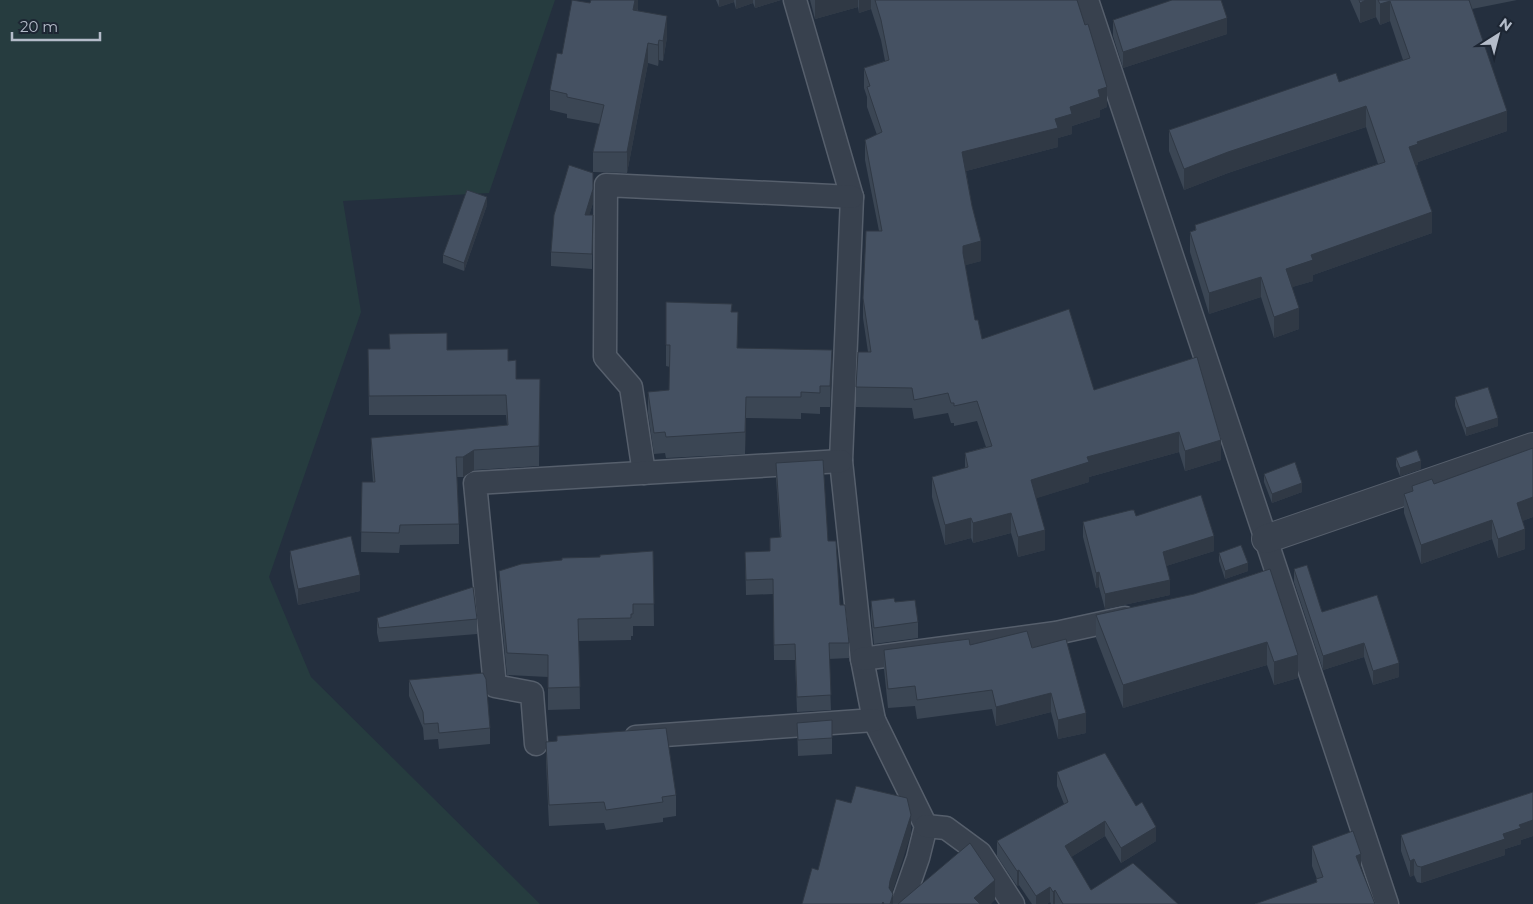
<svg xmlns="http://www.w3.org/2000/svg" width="1533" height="904" viewBox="0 0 1533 904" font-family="Montserrat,sans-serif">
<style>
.green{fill:#263c3f}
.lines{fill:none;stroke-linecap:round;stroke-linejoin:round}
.minor-casing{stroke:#565f6c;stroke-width:25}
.tertiary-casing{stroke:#565f6c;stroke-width:30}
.minor{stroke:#38414e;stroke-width:22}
.tertiary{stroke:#38414e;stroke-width:28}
.wall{fill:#3b4654}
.shaded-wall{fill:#303945}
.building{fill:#455162;stroke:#303945}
</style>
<rect width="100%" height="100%" fill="#242f3e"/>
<path class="green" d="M0 0H555L489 193 343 201 361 312 269 577 311 677 540 904H0Z"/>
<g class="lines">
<g class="minor-casing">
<g id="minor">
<path d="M795 0 852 197 841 461 862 659 874 720 926 826 918 858 902 904"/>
<path d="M1087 0 1387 904"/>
<path d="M644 473 631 387 605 357 606 185 852 197"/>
<path d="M862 659 1056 633 1125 618"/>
<path d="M636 737 874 720"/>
<path d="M536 744 532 693 495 686 475 483 841 461"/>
<path d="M926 826 946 828 980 853 1013 904"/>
</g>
</g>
<g class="tertiary-casing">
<path id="tertiary" d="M1266 539 1533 447"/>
</g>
<use href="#minor" class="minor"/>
<use href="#tertiary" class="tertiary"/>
</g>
<g class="wall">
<path d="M638 0V11L667 37 663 61 659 60 658 66 648 63 627 173 593 172V152L600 124 567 118V114L550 110V90L562 54 590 3Z"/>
<path d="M716 0H781L755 8 753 3 736 9 734 2 719 7Z"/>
<path d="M810 0H1077L1107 107 1100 110V117L1072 126V134L1058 138V147L966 171 981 261 965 265 975 320 982 339 1094 390 1197 357 1221 460 1185 471 1179 452 1089 477V482L1036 498 1045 550 1018 557 1011 533 973 543 971 538 945 545 932 497V477L965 468V453L986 447 977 421 954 426V423H951L948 413 914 419 912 408 856 407V387L868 352 863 318V298L879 231 865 160V140L877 135 867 107V97L864 88V68L885 61 881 40 871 9 859 13 858 7 815 19Z"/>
<path d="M1350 0H1517L1472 9 1507 131 1418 162V165H1416L1432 233 1313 275V281L1292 287 1299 329 1274 338 1261 297 1209 314 1190 252V232L1195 230V225L1378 164 1366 127 1228 173 1184 190 1169 151V130L1339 82 1403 60 1390 21 1380 25 1376 17 1360 23Z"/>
<path d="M1113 20 1227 34 1123 68 1113 36Z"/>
<path d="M593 173V203L589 215H593L592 269 551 266V252Z"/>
<path d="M487 205 464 271 443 263V255Z"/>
<path d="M666 302 732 312H738L737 348 832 371 830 407H820V414L801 413V419L746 418 745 454 666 458 665 453 654 454 648 413V392L669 390 670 367 666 366Z"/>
<path d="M368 349 447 350 508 361 516 379H540L539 466 474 470 463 477H457L459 524V544L400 545 399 553 361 552 362 482H373L371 458V438L507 425 506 415H369Z"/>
<path d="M1455 397 1498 426 1466 436 1455 406Z"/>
<path d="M1533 448V517L1522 521 1525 549 1498 558 1492 539 1421 564 1404 513V494L1412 491V486L1434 484Z"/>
<path d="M1396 458 1421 469 1400 476 1396 466Z"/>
<path d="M776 463 828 541 840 605 849 643V658L829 659 831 710 797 712 795 660H774L773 594 746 595 745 552 770 551 780 537 776 478Z"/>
<path d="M1264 474 1302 492 1272 503 1264 482Z"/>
<path d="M1136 516 1214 551 1166 566 1170 595 1105 609 1099 587 1096 588 1083 537V522Z"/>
<path d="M290 551 360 591 298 605 290 567Z"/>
<path d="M653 551 654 626H633V636H631V640L579 641 580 709 548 710V677L507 675 499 593V571Z"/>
<path d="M1219 553 1248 571 1225 579 1219 561Z"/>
<path d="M1270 569 1298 678 1274 685 1267 665 1123 708 1096 638V615L1194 594Z"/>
<path d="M1294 569 1322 612 1377 595 1399 677 1373 685 1364 657 1323 670 1294 582Z"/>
<path d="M871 601 895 602 918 622V638L874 644 871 617Z"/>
<path d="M377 618 477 619V634L379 642 377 633Z"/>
<path d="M970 645 1032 648 1086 733 1058 739 1051 712 996 726 992 709 917 719 915 706 888 708 884 669V650Z"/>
<path d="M409 680 490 728V744L439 749 438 739 424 740 423 728 409 696Z"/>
<path d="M797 723 832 738V754L798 756Z"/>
<path d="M546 742 676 795V816L663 818V822L606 830 604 823 549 826 546 762Z"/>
<path d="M1057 772 1156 841 1121 863 1105 836 1071 857 1091 890 1178 904H1051L1050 902 1047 904H1032L1019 885 1017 886 997 856V841L1064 804 1057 786Z"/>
<path d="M1533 792V836L1521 840V844L1505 849V855L1421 883 1417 882 1414 875 1410 877 1401 851V835Z"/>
<path d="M1312 846 1361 854 1316 882V879H1317L1312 866Z"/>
</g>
<g class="shaded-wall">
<path d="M635 0H638V8L633 31V10Z"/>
<path d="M719 0H734V2L719 7Z"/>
<path d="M736 0H753V3L736 9Z"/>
<path d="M755 0H781L755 8Z"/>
<path d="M815 0H858V7L815 19Z"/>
<path d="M859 0H871V9L859 13Z"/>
<path d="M1366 0H1376V17L1360 23V3Z"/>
<path d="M1390 1V21L1380 25V4Z"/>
<path d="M667 16V37L663 61V41Z"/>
<path d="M1227 18V34L1123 68V52Z"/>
<path d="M659 40V60L658 66V45Z"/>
<path d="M648 43V63L627 173V152Z"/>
<path d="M1107 87V107L1100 110V117L1072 126V134L1058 138V147L962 172V152L1055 119 1070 107 1098 90Z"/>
<path d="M1366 106V127L1228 173 1184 190V169L1228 152Z"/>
<path d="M1507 111V131L1418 162V165L1409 168V147L1417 142Z"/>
<path d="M593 189V203L585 229V215Z"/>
<path d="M487 197V205L464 271V263Z"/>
<path d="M1432 212V233L1313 275V281L1286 289V269L1311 255Z"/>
<path d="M981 241V261L963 266V246Z"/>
<path d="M1261 277V297L1209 314V293Z"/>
<path d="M1299 308V329L1274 338V317Z"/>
<path d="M832 350V371L830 407V386Z"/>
<path d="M746 397V418L745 454V432Z"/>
<path d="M1498 418V426L1466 436V428Z"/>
<path d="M1179 432V452L1089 477V482L1031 500V480L1087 457Z"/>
<path d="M1221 440V460L1185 471V451Z"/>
<path d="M474 450V470L463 477V457Z"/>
<path d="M1421 461V469L1400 476V468Z"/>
<path d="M1302 483V492L1272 503V494Z"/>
<path d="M1533 497V517L1517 523V503Z"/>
<path d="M1011 513V533L973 543V523Z"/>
<path d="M971 518V538L945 545V525Z"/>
<path d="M1492 520V539L1421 564V545Z"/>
<path d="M1525 529V549L1498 558V539Z"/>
<path d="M1045 530V550L1018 557V537Z"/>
<path d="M1214 536V551L1163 567V552Z"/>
<path d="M1248 563V571L1225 579V571Z"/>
<path d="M1099 572V587L1096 588V573Z"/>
<path d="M360 575V591L298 605V589Z"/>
<path d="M1170 580V595L1105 609V594Z"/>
<path d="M1267 642V665L1123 708V685Z"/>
<path d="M1364 643V657L1323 670V656Z"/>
<path d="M1298 655V678L1274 685V662Z"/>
<path d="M1399 663V677L1373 685V671Z"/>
<path d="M1051 693V712L996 726V707Z"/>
<path d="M1086 713V733L1058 739V720Z"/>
<path d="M911 815V834L890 900V881Z"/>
<path d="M1533 820V836L1521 840V844L1505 849V855L1421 883V867L1503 834 1519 825Z"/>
<path d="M1105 821V836L1065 861V846Z"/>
<path d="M1156 827V841L1121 863V848Z"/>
<path d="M1361 854V874L1356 856Z"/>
<path d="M1414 859V875L1410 877V861Z"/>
<path d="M1019 870V885L1017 886V871Z"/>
<path d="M995 880V900L991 904H974V898Z"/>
<path d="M1050 887V902L1047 904H1036V896Z"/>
<path d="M1055 890V904H1053V892Z"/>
<path d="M893 894V904H890Z"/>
</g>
<g class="building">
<path d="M572 0 590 3 591 0H635L633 10 667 16 663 41 659 40 658 45 648 43 627 152H593L604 105 567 97V94L550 90 557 53 562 54Z"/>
<path d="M875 0H1077L1085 25 1088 24 1107 87 1098 90 1100 97 1070 107 1072 114 1055 119 1058 128 962 152 972 206 981 241 963 246V253L975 320H978L982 339 1069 309 1094 390 1197 357 1221 440 1185 451 1179 432 1087 457 1089 462 1031 480 1045 530 1018 537 1011 513 973 523 971 518 945 525 932 477 968 467 965 453 992 446 977 401 954 406V403H951L948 393 914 400 912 388 856 387 858 352H871L863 298 866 231H882L865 140 882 132 867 87 870 86 864 68 889 60 881 20Z"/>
<path d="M1172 0H1221L1227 18 1123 52 1113 20Z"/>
<path d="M1359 0H1366L1360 3Z"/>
<path d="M1378 0H1469L1507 111 1417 142 1418 144 1409 147 1432 212 1311 255 1313 260 1286 269 1299 308 1274 317 1261 277 1209 293 1190 232 1196 230 1195 225 1385 162 1366 106 1228 152 1184 169 1169 130 1336 73 1339 82 1410 58 1390 1 1380 4Z"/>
<path d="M569 165 593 173V189L585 215H593L592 254 551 252 554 215Z"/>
<path d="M467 190 487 197 464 263 443 255Z"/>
<path d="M666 302 732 304 731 312H738L737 348 832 350 830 386H820V393L801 392V397H746L745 432 666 437 665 432 654 433 648 392 669 390 670 345H666Z"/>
<path d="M447 333V350L508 349V361L516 360V379H540L539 446 474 450 463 457H456L459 524 400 525 399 533 361 532 362 482H375L371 438 508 425 506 395 369 396 368 349H390L389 334Z"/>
<path d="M1488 387 1498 418 1466 428 1455 397Z"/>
<path d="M1533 448V497L1517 503 1525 529 1498 539 1492 520 1421 545 1404 494 1413 491 1412 486 1432 479 1434 484Z"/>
<path d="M1417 450 1421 461 1400 468 1396 458Z"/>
<path d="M823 460 828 541H836L840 605H845L849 643H829L831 695 797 697 795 644 774 645 773 579 746 580 745 552 770 551V538L781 537 776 463Z"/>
<path d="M1295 462 1302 483 1272 494 1264 474Z"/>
<path d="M1201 495 1214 536 1163 552 1170 580 1105 594 1099 572 1096 573 1083 522 1131 510H1134L1136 516Z"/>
<path d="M351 536 360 575 298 589 290 551Z"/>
<path d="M1241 545 1248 563 1225 571 1219 553Z"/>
<path d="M653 551 654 604H633V614H631V618L578 619 580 687 548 688V655L507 653 499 571 521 564 562 560V558L600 557V555Z"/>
<path d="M1307 565 1322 612 1377 595 1399 663 1373 671 1364 643 1323 656 1294 569Z"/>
<path d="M1270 569 1298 655 1274 662 1267 642 1123 685 1096 615 1194 594Z"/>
<path d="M473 587 477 619 379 628 377 618Z"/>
<path d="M894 598 895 602 915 600 918 622 874 628 871 601Z"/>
<path d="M1027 631 1032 648 1066 639 1086 713 1058 720 1051 693 996 707 992 690 917 700 915 686 888 689 884 650 969 639 970 645Z"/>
<path d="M483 673 486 679 490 728 439 733 438 723 424 724 423 712 409 680Z"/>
<path d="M832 720V738L798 740 797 723Z"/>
<path d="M666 728 676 795 662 797 663 802 606 810 604 802 549 805 546 742 557 741V736Z"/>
<path d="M1105 753 1136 806 1142 802 1156 827 1121 848 1105 821 1065 846 1091 890 1133 863 1178 904H1063L1055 890 1053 892 1050 887 1036 896 1019 870 1017 871 997 841 1068 802 1057 772Z"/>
<path d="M856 786 907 798 911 815 890 881 889 888 893 894 890 904H884L883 902 882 904H802L812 868 818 870 836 799 851 803Z"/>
<path d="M1533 792V820L1519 825 1521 828 1503 834 1505 839 1421 867 1417 866 1414 859 1410 861 1401 835Z"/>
<path d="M1353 831 1361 854 1356 856 1375 904H1255L1317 882 1316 879 1323 877 1312 846Z"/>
<path d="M970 843 995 880 974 898 980 904H898Z"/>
</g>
<g transform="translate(1498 35) rotate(36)" stroke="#1d2633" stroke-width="4" paint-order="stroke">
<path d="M0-4L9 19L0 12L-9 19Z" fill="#b4bcc9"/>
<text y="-8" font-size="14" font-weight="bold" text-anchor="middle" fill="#b4bcc9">N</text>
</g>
<path d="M12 32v8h88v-8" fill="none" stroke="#b4bcc9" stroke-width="2.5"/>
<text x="20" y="32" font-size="15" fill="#b4bcc9" stroke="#1d2633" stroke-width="4" paint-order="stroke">20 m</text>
</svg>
